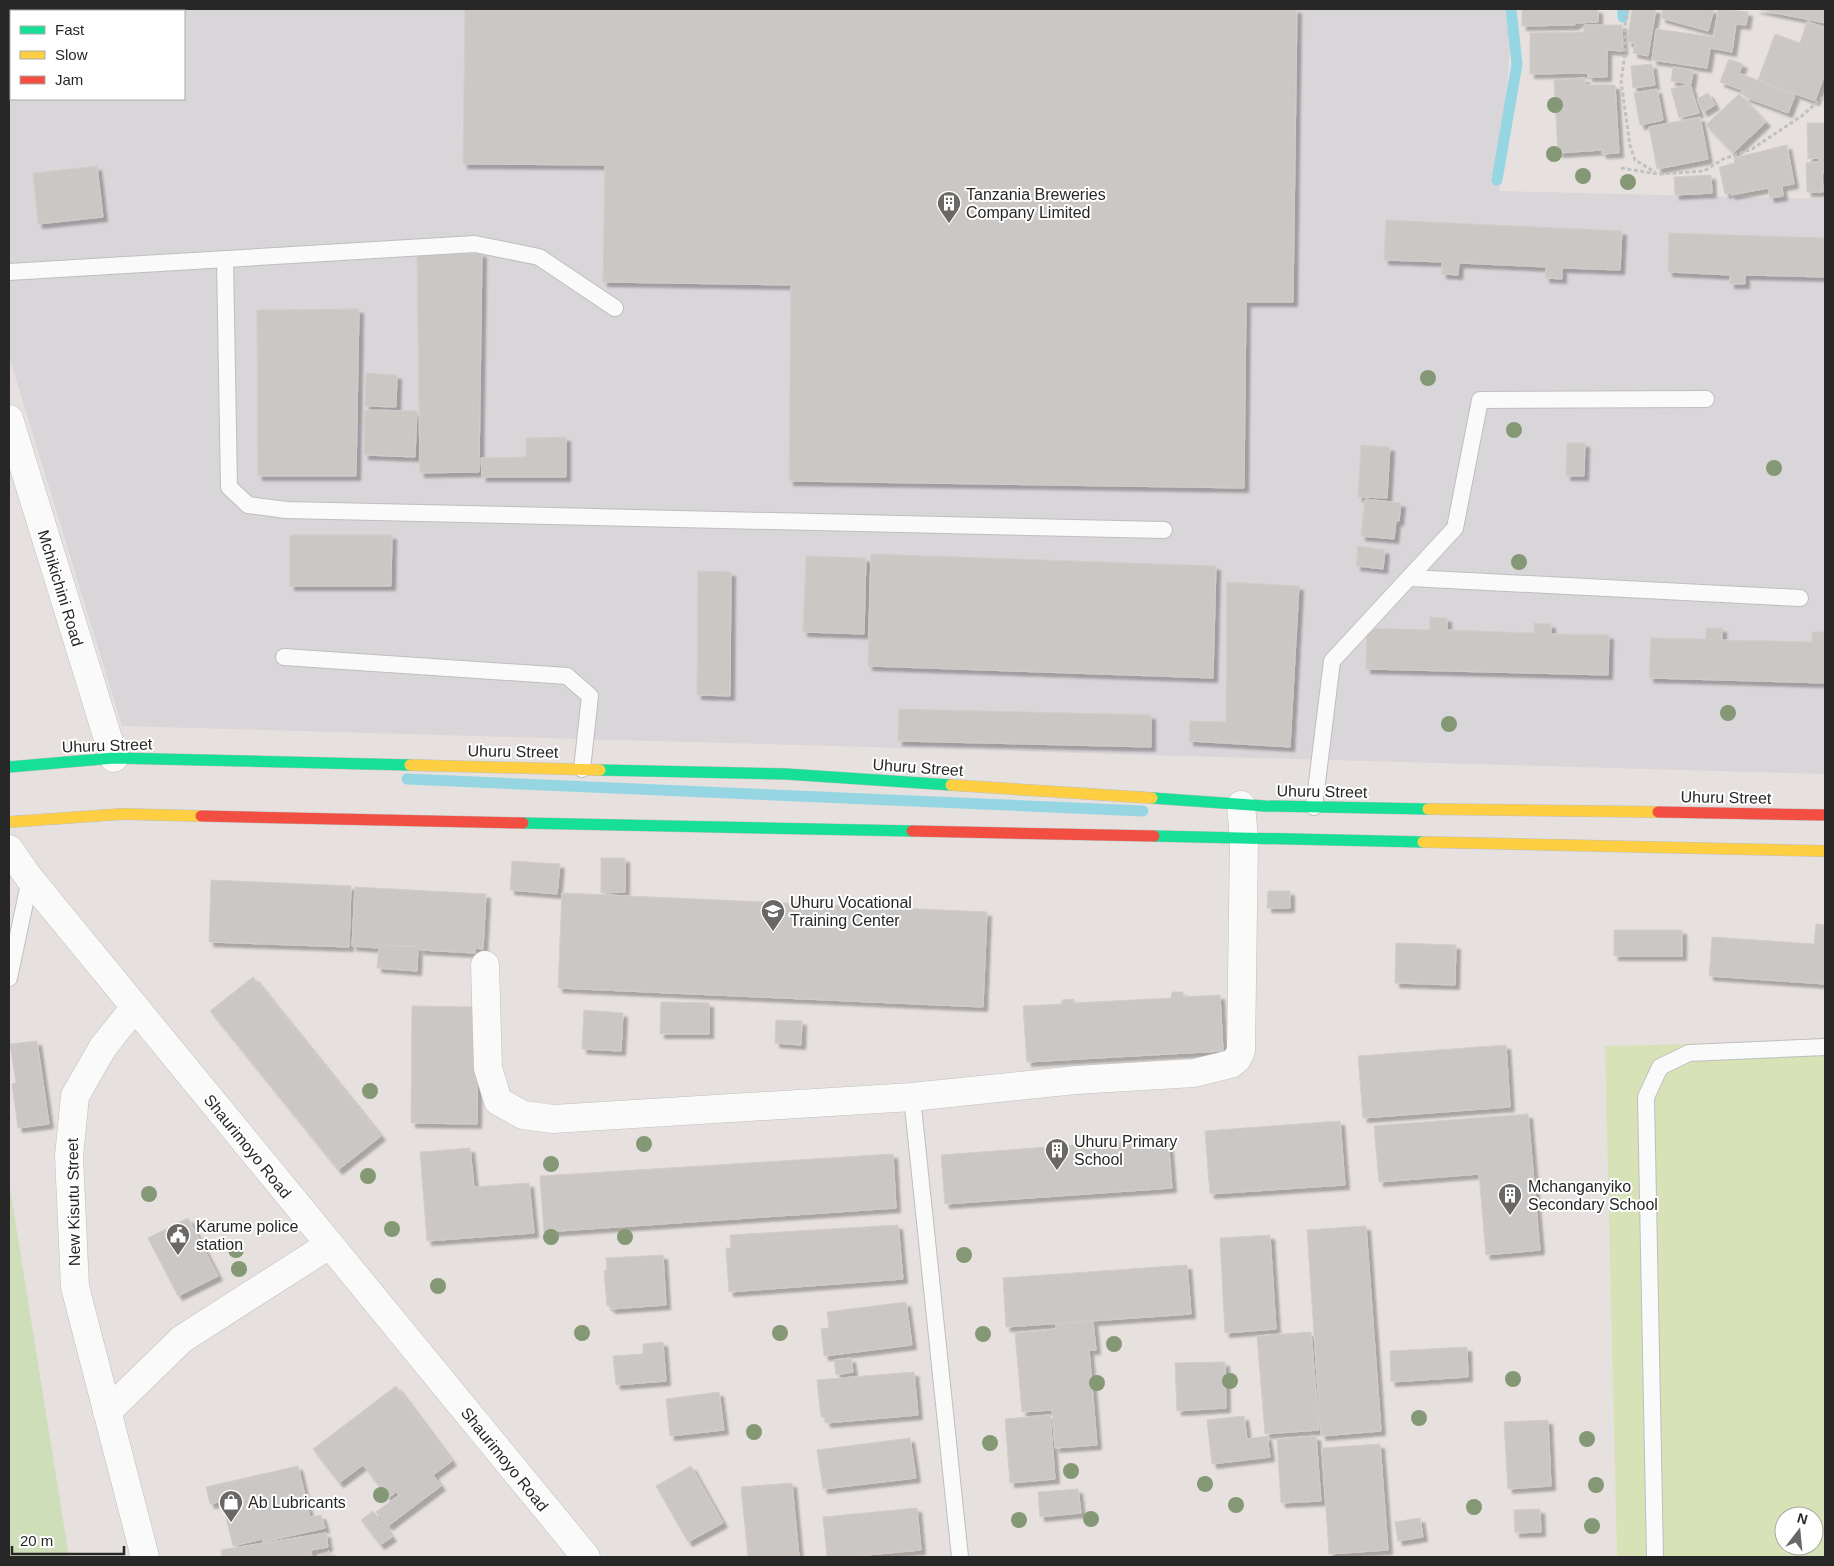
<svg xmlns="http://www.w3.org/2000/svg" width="1834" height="1566" viewBox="0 0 1834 1566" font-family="Arial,sans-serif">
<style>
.industrial{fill:#d9d6d9;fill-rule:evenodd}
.green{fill:#cddeb9}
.pitch{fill:#d7e2b7;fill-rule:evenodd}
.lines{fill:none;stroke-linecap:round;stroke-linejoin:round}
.stream{stroke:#96d6e2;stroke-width:11}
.building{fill:#cbc7c5;stroke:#d1cdca;filter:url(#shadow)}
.lane-casing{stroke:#bfbebf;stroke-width:18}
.street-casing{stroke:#bfbebf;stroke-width:29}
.fast-casing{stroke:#bfbebf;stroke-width:12}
.slow-casing{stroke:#bfbebf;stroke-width:12}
.jam-casing{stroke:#bfbebf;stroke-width:12}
.path{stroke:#c2c1c1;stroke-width:3;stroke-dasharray:4 2.5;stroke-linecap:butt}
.lane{stroke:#fbfafa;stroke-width:16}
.street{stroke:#fbfafa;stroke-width:28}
.fast{stroke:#16e098;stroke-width:11}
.slow{stroke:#ffcf43;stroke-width:11}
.jam{stroke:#f24e42;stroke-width:11}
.tree{fill:#849875}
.labels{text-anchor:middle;stroke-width:4;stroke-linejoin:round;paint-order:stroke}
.poi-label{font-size:16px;fill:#272727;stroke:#fff;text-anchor:start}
.street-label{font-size:16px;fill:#272727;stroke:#fff}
</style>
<defs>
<filter id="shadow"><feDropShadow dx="4.5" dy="4.5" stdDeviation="1" flood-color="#0004"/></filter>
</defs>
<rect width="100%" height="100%" fill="#e6e1de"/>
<path class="industrial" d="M9 9H1513L1499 191 1825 199V774L122 726 9 356ZM11 11H184V99H11Z"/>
<path class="green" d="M9 1182 69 1557H9Z"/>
<path class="pitch" d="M1825 1041V1557H1617L1605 1046ZM1784 1516H1814V1546H1784Z"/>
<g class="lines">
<g class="stream">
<path d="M1623 17V9"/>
<path d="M1497 180 1517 64 1511 9"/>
<path d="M407 779 1143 811"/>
</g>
</g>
<g class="building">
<path d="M465 9H1297L1293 302H1246L1244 488 789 481 791 285 603 282 605 165 463 164Z"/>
<path d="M1522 9H1598V22L1575 23V25L1522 26Z"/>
<path d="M1632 9H1656L1648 56 1633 53 1635 43 1627 42Z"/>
<path d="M1663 9H1714L1708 31 1661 18Z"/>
<path d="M1718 9 1748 12 1746 25 1736 24 1732 52 1710 48 1707 68 1652 60 1656 29 1714 37Z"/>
<path d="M1756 9H1825V23Z"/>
<path d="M1807 21 1825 28V73L1815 101 1758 80 1775 34 1800 43Z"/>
<path d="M1584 25H1622L1623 51 1607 50V77H1588V73L1530 74V33L1584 32Z"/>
<path d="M1729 59 1743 64 1739 73 1795 95 1788 113 1745 97 1746 94 1741 92 1742 90 1720 82Z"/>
<path d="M1652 64 1655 85 1633 88 1631 66Z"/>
<path d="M1673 67 1693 70 1691 84 1671 81Z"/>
<path d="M1585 78V85H1615L1619 153 1602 154V150L1558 153 1554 80Z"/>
<path d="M1690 84 1699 113 1679 118 1671 89Z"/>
<path d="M1657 89 1663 120 1640 125 1634 93Z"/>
<path d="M1708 93 1715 105 1703 112 1697 99Z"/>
<path d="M1739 94 1766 122 1733 153 1706 125Z"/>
<path d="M1700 117 1708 159 1657 169 1649 127Z"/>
<path d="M1807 123H1825V173H1822L1823 192H1807L1806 163 1819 162V158L1808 159Z"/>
<path d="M1787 145 1794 184 1782 186 1783 196 1770 198 1768 188 1731 195 1730 192 1725 194 1719 167 1735 163 1734 158Z"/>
<path d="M97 166 103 217 38 224 33 173Z"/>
<path d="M1711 175 1712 193 1675 195 1674 177Z"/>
<path d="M1386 220 1622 231 1620 270 1562 268V279L1545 278 1546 267 1459 263 1458 275 1442 274V262L1384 260Z"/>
<path d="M1669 233 1825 238V277L1745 275V284H1730V275L1668 272Z"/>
<path d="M482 253 479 472 420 473 417 254Z"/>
<path d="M359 309 356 476H258L257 310Z"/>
<path d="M366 373 397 375 396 407 365 406Z"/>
<path d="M365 410 417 411 415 457 364 455Z"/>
<path d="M566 437V477H482L481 458 526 457V438Z"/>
<path d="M1567 443H1585L1584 476H1566Z"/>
<path d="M1361 445 1390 447 1387 498 1358 497Z"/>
<path d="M1365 499 1401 503 1399 521H1396L1394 539 1361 536Z"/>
<path d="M290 535H392L391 586H290Z"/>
<path d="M1358 546 1385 550 1383 569 1356 566Z"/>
<path d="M871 554 1216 566 1213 678 868 666Z"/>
<path d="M806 556 866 558 864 634 803 632Z"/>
<path d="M698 571 731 572 730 696 697 695Z"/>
<path d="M1227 582 1299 586 1290 747 1189 741 1190 721 1226 722Z"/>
<path d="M1430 617 1447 618V630L1534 633V623L1551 624V634L1609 635 1608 675 1366 669 1367 628 1430 630Z"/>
<path d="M1706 628H1722V640L1812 642V632H1825V683L1649 678 1651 638 1706 639Z"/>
<path d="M899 709 1151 715V747L898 741Z"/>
<path d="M601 858H625V892L601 893Z"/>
<path d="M512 861 560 864 557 894 510 890Z"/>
<path d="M211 880 351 886 349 947 209 942Z"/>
<path d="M355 887 486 894 483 949 475 948V953L420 950 419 946 377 945V948L352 946Z"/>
<path d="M1268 891H1290V908H1267Z"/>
<path d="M562 893 987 912 983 1007 558 988Z"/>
<path d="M1816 924 1825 925V984L1709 976 1712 937 1814 944Z"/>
<rect x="1614" y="930" width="68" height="26"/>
<path d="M1396 943 1456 945 1455 985 1395 983Z"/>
<path d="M379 945 418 947 417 971 377 968Z"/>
<path d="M253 977 381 1136 338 1170 210 1011Z"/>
<path d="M1172 992H1183V997L1220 995 1223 1051 1027 1062 1023 1006 1062 1004V1000L1074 999V1003L1171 998Z"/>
<path d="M661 1002 709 1003V1034H660Z"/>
<path d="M412 1006 478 1007 477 1124 411 1123Z"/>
<path d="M584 1010 623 1013 621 1051 582 1049Z"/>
<path d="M776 1020 802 1021 801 1045 775 1043Z"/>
<path d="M37 1041 49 1124 18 1128 12 1084 16 1083 10 1044Z"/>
<path d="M1506 1045 1510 1107 1363 1118 1358 1056Z"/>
<path d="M1528 1114 1540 1250 1486 1255 1479 1174 1379 1182 1374 1126Z"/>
<path d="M1340 1121 1345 1185 1210 1194 1205 1131Z"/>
<path d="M1168 1138 1172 1188 945 1204 941 1155Z"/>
<path d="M470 1148 474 1187 529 1183 534 1233 427 1241 420 1152Z"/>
<path d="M893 1154 896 1208 544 1232 540 1176Z"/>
<path d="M188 1218 218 1276 178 1296 148 1238Z"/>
<path d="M898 1225 903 1279 729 1292 726 1248H731L730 1235Z"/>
<path d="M1366 1226 1381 1431 1321 1436 1307 1230Z"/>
<path d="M1270 1235 1276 1329 1225 1333 1220 1238Z"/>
<path d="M663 1255 666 1305 611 1309 610 1306H607L604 1271 607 1270 606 1258Z"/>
<path d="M1187 1265 1191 1314 1006 1327 1003 1278Z"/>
<path d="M906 1302 912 1345 824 1356 821 1329 829 1328 827 1312Z"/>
<path d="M1093 1321 1096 1350H1089L1097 1445 1055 1448 1052 1410 1022 1412 1015 1333 1056 1329V1324Z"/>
<path d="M1311 1332 1319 1430 1265 1434 1257 1336Z"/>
<path d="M663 1342 666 1381 616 1385 613 1356 643 1354V1344Z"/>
<path d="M1467 1347 1468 1377 1391 1382 1390 1351Z"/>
<path d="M851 1358 853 1372 836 1375 834 1360Z"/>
<path d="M1225 1362 1226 1408 1177 1411 1175 1363Z"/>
<path d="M914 1372 918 1415 826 1423 825 1417H821L817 1380Z"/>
<path d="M396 1386 452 1461 433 1475 441 1486 388 1526 376 1512 399 1495 396 1492 388 1498 363 1465 339 1483 313 1449Z"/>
<path d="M719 1392 724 1430 670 1436 666 1399Z"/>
<path d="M1050 1415 1055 1479 1010 1483 1005 1419Z"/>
<path d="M1244 1416 1247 1439 1267 1436 1270 1457 1212 1464 1207 1420Z"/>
<path d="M1548 1420 1551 1486 1508 1489 1504 1422Z"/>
<path d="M1316 1436 1321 1501 1281 1503 1277 1439Z"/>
<path d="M910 1438 916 1478 823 1489 817 1450Z"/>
<path d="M1380 1444 1388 1550 1329 1554 1322 1448Z"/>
<path d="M298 1466 310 1517 321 1515 325 1528 263 1542 262 1539 233 1546 222 1501 210 1504 206 1487Z"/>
<path d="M691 1466 723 1523 688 1542 656 1486Z"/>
<path d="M792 1483 799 1557H748L741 1487Z"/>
<path d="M1078 1489 1081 1513 1040 1517 1038 1492Z"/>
<path d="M917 1508 921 1550 845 1557H827L823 1517Z"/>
<path d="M1540 1509 1541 1532 1515 1533 1514 1510Z"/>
<path d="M373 1511 392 1537 380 1545 361 1520Z"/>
<path d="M1420 1518 1423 1537 1398 1541 1395 1522Z"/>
<path d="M326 1533 328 1547 311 1550 312 1557H222L221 1550Z"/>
<path d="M329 1551 331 1557H319Z"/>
</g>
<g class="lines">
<g class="lane-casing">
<g id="lane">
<path d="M225 259 229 487 248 505 286 510 1164 530"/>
<path d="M9 272 475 244 539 257 615 308"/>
<path d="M1410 578 1800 598"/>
<path d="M284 657 567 676 590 696 582 769"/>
<path d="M1314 807 1332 661 1455 528 1480 400 1706 399"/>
<path d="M9 978 30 879"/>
<path d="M912 1097 960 1557"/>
<path d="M1655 1557 1646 1097 1660 1067 1689 1053 1825 1047"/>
</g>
</g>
<g class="street-casing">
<g id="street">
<path d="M9 419 114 758"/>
<path d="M9 849 30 879 586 1557"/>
<path d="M485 965 488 1068 498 1101 523 1115 553 1119 912 1097 1076 1080 1194 1073 1231 1064 1237 1059 1241 1051 1244 839 1241 805"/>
<path d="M135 1007 103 1047 75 1096 69 1156 75 1287 145 1557"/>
<path d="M107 1412 182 1339 329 1245"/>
</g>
</g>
<g class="fast-casing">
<g id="fast">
<path d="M9 767 114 758 410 765"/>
<path d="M600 770 786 774 951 785"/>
<path d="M1152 798 1265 806 1428 809"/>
<path d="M523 823 912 831"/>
<path d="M1154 836 1423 842"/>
</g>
</g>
<g class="slow-casing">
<g id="slow">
<path d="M410 765 600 770"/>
<path d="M951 785 1152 798"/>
<path d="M1428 809 1658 812"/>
<path d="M9 822 122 814 201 816"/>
<path d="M1423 842 1825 851"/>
</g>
</g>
<g class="jam-casing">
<g id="jam">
<path d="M1658 812 1825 815"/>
<path d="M201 816 523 823"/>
<path d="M912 831 1154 836"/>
</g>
</g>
<g class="path">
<path d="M1628 9 1625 24V53L1621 81 1630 146 1635 160 1655 172"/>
<path d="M1621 168 1658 174 1704 171 1723 159 1752 149 1803 115 1825 95"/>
</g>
<use href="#lane" class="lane"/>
<use href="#street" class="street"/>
<use href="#fast" class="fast"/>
<use href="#slow" class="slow"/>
<use href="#jam" class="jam"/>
</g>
<g class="tree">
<circle cx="1555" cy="105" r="8"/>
<circle cx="1554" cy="154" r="8"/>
<circle cx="1583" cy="176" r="8"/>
<circle cx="1628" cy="182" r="8"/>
<circle cx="1428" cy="378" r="8"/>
<circle cx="1514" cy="430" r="8"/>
<circle cx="1774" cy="468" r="8"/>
<circle cx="1519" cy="562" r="8"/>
<circle cx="1728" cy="713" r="8"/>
<circle cx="1449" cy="724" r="8"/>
<circle cx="370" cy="1091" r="8"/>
<circle cx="644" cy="1144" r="8"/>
<circle cx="551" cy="1164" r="8"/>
<circle cx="368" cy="1176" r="8"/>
<circle cx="149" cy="1194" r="8"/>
<circle cx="392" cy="1229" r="8"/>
<circle cx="551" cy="1237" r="8"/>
<circle cx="625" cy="1237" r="8"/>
<circle cx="236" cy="1250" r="8"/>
<circle cx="964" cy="1255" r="8"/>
<circle cx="239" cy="1269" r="8"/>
<circle cx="438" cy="1286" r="8"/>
<circle cx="582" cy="1333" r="8"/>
<circle cx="780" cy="1333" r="8"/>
<circle cx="983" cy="1334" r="8"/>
<circle cx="1114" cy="1344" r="8"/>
<circle cx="1513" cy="1379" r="8"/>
<circle cx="1230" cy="1381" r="8"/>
<circle cx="1097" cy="1383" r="8"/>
<circle cx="1419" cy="1418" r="8"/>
<circle cx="754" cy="1432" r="8"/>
<circle cx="1587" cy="1439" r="8"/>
<circle cx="990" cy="1443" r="8"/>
<circle cx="1071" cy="1471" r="8"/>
<circle cx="1205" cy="1484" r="8"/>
<circle cx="1596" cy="1485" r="8"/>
<circle cx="381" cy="1495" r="8"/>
<circle cx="1236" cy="1505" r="8"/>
<circle cx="1474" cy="1507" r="8"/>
<circle cx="1091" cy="1519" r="8"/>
<circle cx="1019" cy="1520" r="8"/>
<circle cx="1592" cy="1526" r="8"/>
</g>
<defs>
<g id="building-pin" transform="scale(1.25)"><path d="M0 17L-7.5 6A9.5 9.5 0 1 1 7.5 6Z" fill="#6a6867" stroke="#fff"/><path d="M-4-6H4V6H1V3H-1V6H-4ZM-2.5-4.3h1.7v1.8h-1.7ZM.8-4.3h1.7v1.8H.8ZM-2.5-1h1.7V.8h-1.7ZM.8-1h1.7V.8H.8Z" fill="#fff"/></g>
<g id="school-pin" transform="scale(1.25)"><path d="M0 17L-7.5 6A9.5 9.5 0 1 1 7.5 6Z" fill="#6a6867" stroke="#fff"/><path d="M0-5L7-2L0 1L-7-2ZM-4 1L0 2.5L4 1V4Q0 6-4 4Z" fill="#fff"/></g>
<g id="civic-pin" transform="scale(1.25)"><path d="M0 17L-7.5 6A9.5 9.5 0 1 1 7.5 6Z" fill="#6a6867" stroke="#fff"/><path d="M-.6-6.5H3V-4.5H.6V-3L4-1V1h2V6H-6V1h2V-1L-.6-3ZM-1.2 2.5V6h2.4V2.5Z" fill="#fff"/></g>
<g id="shop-pin" transform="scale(1.25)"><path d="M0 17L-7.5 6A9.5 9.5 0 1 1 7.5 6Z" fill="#6a6867" stroke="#fff"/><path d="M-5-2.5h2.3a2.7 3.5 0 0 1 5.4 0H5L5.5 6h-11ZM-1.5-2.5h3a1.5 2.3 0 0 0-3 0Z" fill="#fff"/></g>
</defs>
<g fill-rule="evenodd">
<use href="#building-pin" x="949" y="203"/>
<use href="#school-pin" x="773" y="911"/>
<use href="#building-pin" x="1057" y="1150"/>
<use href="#building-pin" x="1510" y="1195"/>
<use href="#civic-pin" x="178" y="1235"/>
<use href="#shop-pin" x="231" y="1502"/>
</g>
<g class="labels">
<g class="poi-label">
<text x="966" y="200">Tanzania Breweries<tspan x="966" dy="18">Company Limited</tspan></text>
<text x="790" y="908">Uhuru Vocational<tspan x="790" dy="18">Training Center</tspan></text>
<text x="1074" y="1147">Uhuru Primary<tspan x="1074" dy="18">School</tspan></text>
<text x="1528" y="1192">Mchanganyiko<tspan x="1528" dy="18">Secondary School</tspan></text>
<text x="196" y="1232">Karume police<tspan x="196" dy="18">station</tspan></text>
<text x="248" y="1508">Ab Lubricants</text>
</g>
<g class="street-label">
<text transform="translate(61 588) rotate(73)" y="6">Mchikichini Road</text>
<text transform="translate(107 745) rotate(-2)" y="6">Uhuru Street</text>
<text transform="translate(513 751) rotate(1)" y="6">Uhuru Street</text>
<text transform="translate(918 767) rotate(4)" y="6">Uhuru Street</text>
<text transform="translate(1322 791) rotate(1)" y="6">Uhuru Street</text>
<text transform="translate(1726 797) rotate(1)" y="6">Uhuru Street</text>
<text transform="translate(248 1146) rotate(51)" y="6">Shaurimoyo Road</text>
<text transform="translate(73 1202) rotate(-91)" y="6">New Kisutu Street</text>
<text transform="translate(505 1459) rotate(51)" y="6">Shaurimoyo Road</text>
</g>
</g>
<rect width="1834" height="1566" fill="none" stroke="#272727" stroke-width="20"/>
<rect x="10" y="10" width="175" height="90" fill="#ffffff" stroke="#a9a9a9"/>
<rect x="20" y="26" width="25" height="8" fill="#16e098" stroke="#a9a9a9"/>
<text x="55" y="35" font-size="15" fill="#272727">Fast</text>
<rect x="20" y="51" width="25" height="8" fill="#ffcf43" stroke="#a9a9a9"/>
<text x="55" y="60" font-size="15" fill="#272727">Slow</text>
<rect x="20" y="76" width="25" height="8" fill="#f24e42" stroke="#a9a9a9"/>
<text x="55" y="85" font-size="15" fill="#272727">Jam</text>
<g transform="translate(1799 1531) rotate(16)"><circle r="24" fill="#ffffff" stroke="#a9a9a9"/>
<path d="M0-4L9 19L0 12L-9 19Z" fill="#6a6867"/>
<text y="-8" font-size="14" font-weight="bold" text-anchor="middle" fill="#272727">N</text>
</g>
<path d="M12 1546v8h112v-8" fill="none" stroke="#272727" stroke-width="2.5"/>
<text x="20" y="1546" font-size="15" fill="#272727" stroke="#ffffff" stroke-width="4" paint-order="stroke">20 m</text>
</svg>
